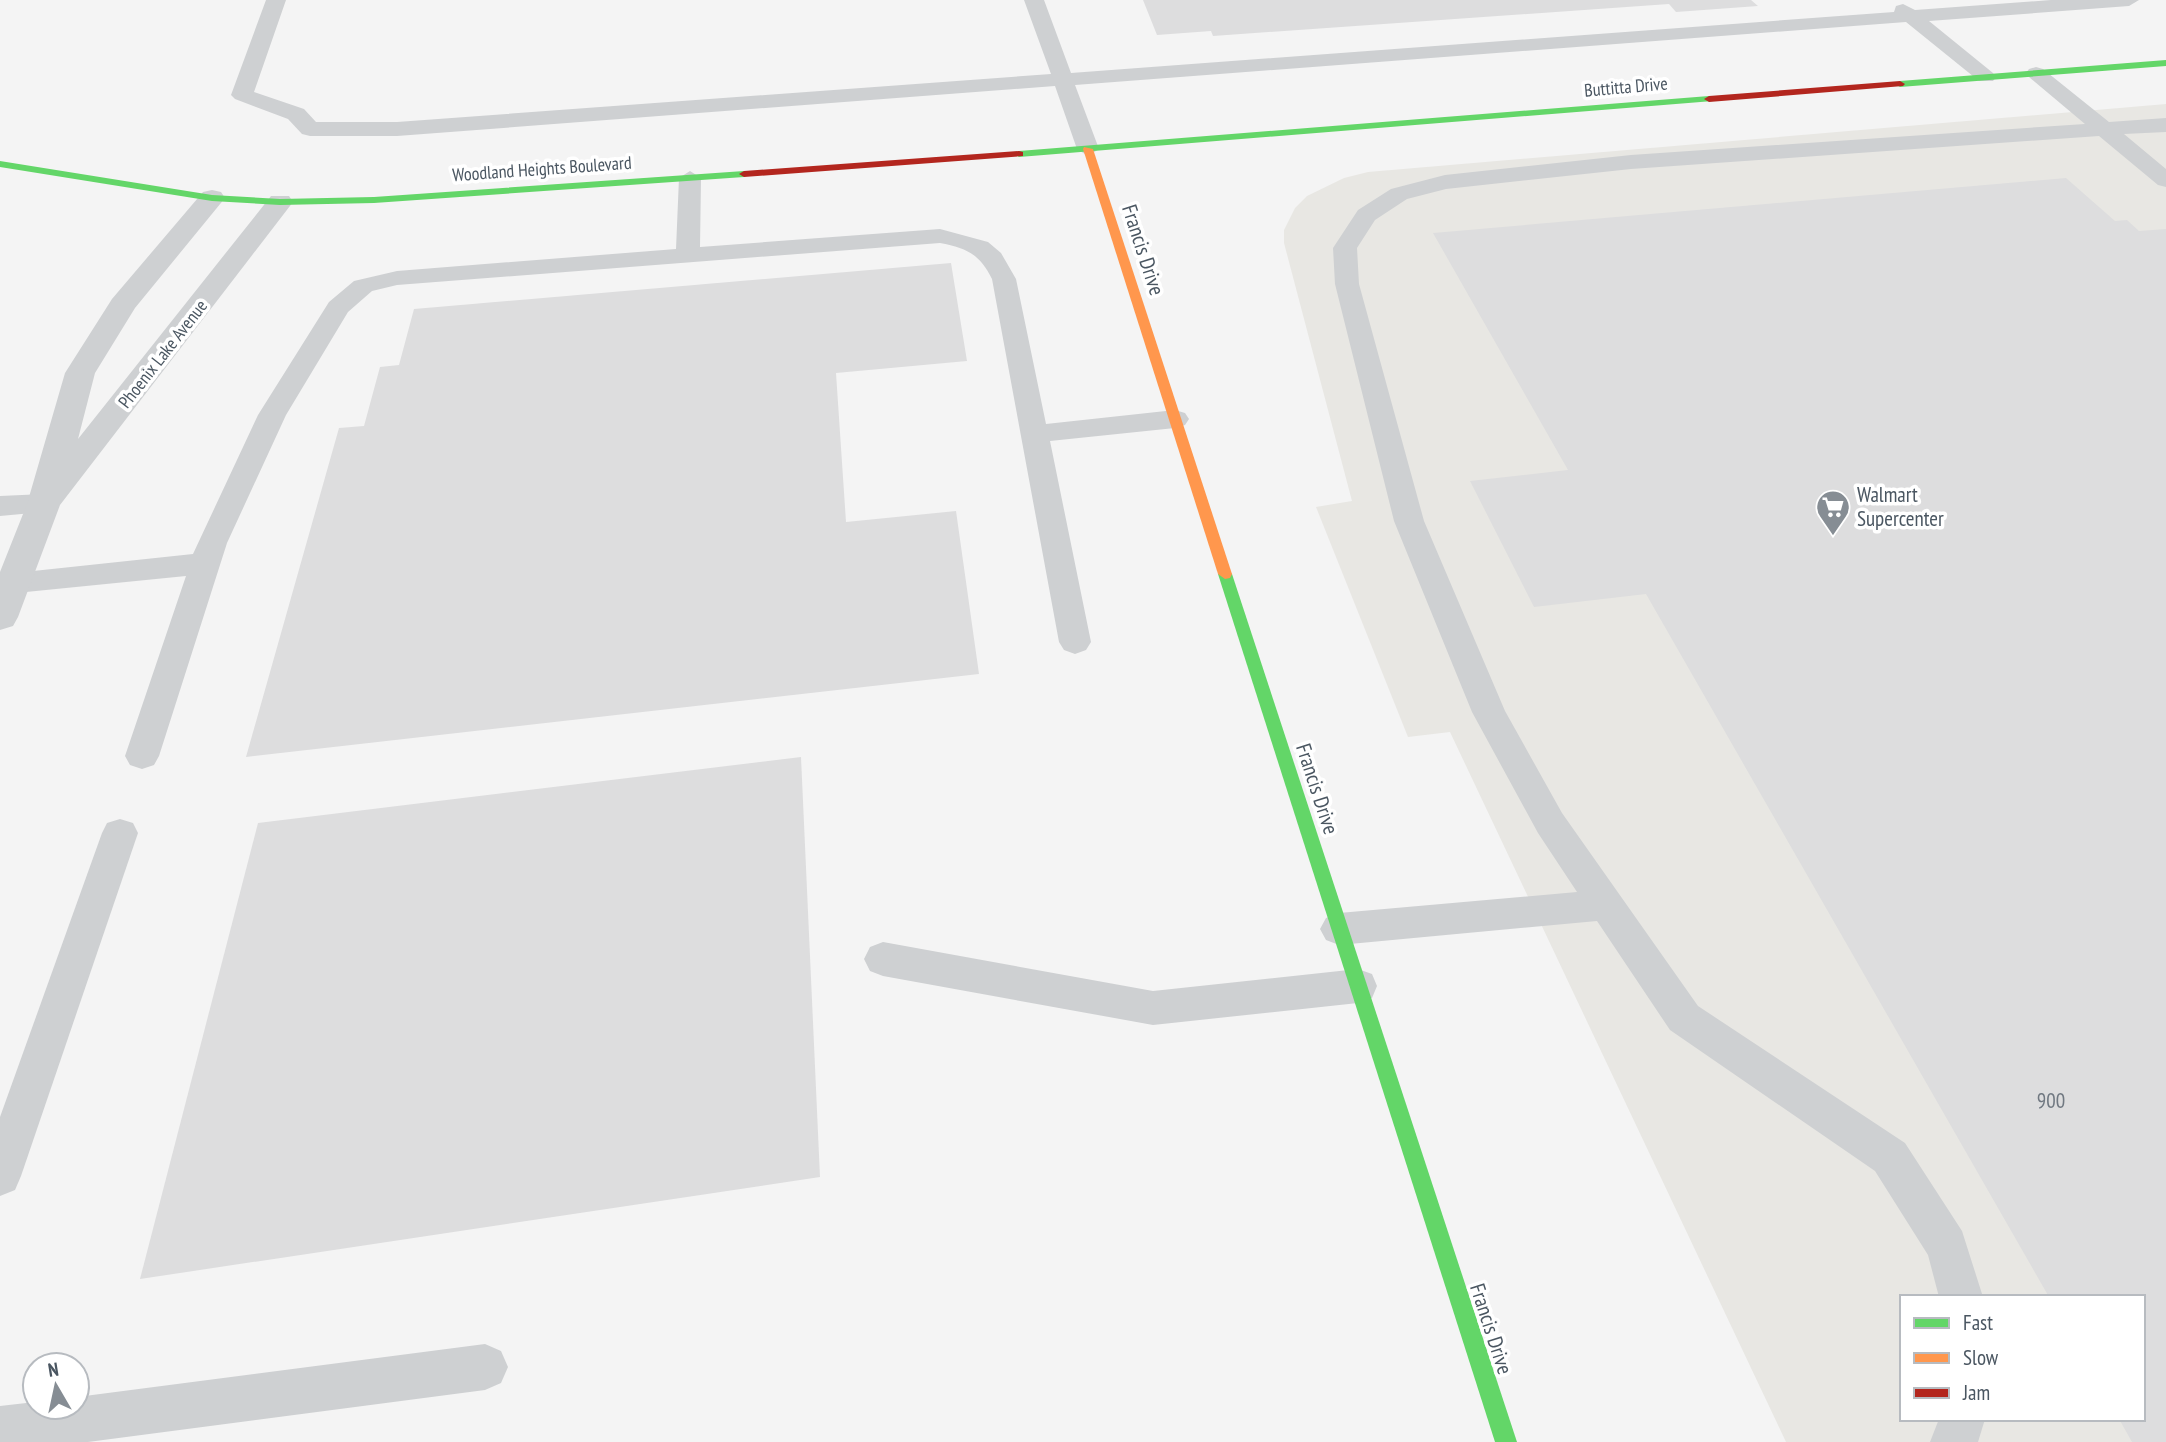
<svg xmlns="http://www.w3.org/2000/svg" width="2166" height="1442" viewBox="0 0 2166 1442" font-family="'PT Sans Narrow',sans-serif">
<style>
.commercial{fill:#e8e7e3;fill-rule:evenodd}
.building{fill:#ddddde}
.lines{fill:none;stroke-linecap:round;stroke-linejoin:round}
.lane{fill:#ced0d2;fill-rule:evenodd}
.street{fill:#ced0d2;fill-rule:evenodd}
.fast{fill:#63d668;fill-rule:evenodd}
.slow{fill:#ff974d;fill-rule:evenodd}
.jam{fill:#b3261e;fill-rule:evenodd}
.labels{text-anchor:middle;stroke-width:7;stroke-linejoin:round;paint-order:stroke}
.far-street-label{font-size:18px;fill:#4a5661;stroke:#fff}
.street-label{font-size:21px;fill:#4a5661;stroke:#fff}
.poi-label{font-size:21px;fill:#4a5661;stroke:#fff;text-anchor:start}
.near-number-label{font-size:21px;fill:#707881}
</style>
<rect width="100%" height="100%" fill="#f4f4f4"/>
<path class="commercial" d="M2166 104V1442H1786L1450 732 1408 737 1316 507 1352 501 1284 243V230L1295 208 1307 196 1344 178 1368 172ZM1902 1297H2143V1419H1902Z"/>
<g class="building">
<path d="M1143 0H1751L1758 6 1676 12 1669 4 1213 36 1211 31 1157 35Z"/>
<path d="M2066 178 2115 221 2127 220 2139 231 2166 229V1442H2132L2119 1419H2143V1297H2049L1646 594 1534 607 1470 481 1568 470 1433 233Z"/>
<path d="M951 263 967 361 836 373 846 522 956 511 979 674 246 757 339 428 364 426 380 367 399 365 414 309Z"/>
<path d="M801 757 820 1177 140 1279 258 823Z"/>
</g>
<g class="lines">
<g class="lane">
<path d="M266 0H286L254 92 304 109 316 122H397L1051 74 1024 0H1044L1071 73 1894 12 1896 6 1903 4 1915 10 2051 0H2139L2129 6 1929 21 1993 73 1996 77 1993 81H1979L1906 22 1075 85 1099 149 1088 156 1077 149 1055 86 397 136H310L302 134 288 119 235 99 231 95Z"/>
<path d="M2036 67 2043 69 2109 122 2166 118V132L2124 134 2166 169V187L2158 185 2099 136 1631 169 1446 189 1407 199 1375 220 1357 248 1359 284 1424 521 1505 711 1562 813 1698 1006 1905 1143 1962 1231 1983 1297H1939L1928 1255 1875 1171 1670 1030 1597 921 1339 945 1326 940 1320 929 1326 918 1339 913 1577 892 1538 833 1472 712 1394 521 1335 284 1333 248 1358 210 1391 189 1445 175 1631 155 2085 124 2029 77 2026 73 2029 69Z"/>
<path d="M690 171 701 178 700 247 940 229 988 242 1001 253 1016 279 1046 424 1175 410 1185 413 1189 419 1185 425 1175 428 1050 441 1091 642 1086 650 1075 654 1064 650 1059 642 992 279C980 254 966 248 940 243L397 285 372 291 348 312 286 415 227 543 159 756 154 765 142 769 130 765 125 756 186 576 16 593 5 590 1 582 5 574 193 554 258 415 329 302 354 281 397 271 676 249 679 178Z"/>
<path d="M44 494 54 497 59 504 54 511 0 516V496Z"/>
<path d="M120 819 133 823 138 833 21 1176 15 1190 0 1196V1117L102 833 107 823Z"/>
<path d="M883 942 1153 991 1358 969 1372 974 1377 986 1372 998 1358 1003 1153 1025 883 976 870 971 864 959 870 947Z"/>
<path d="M485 1344 501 1351 508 1367 501 1383 485 1390 88 1442H0V1406L35 1402V1407H77V1397Z"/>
<path d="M1939 1419H1985L1978 1442H1930Z"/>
</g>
<path class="street" d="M212 190 221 192 225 198 135 308 95 373 78 439 271 196H289L293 202 60 505 18 617 13 626 0 630V572L27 504 65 373 112 299 203 192Z"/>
<g class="fast">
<path d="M2166 60V66L1900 87 1895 84 1900 81Z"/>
<path d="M1709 96 1714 99 1713 101 1019 157 1014 154 1019 151Z"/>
<path d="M0 161 212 195 280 199 374 197 744 171 749 174 744 177 374 203 280 205 212 201 0 167Z"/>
<path d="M1225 569 1232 574 1517 1442H1495L1218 574Z"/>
</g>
<path class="slow" d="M1084 147 1093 149 1232 574 1230 578 1225 579 1218 574 1083 149Z"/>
<g class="jam">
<path d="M1900 81 1905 84 1903 86 1709 102 1704 99 1709 96Z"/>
<path d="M1019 151 1023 152V156L744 177 739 174 744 171Z"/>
</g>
</g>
<defs>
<g id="supermarket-pin" transform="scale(1.75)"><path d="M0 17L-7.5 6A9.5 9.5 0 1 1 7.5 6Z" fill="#868d94" stroke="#fff"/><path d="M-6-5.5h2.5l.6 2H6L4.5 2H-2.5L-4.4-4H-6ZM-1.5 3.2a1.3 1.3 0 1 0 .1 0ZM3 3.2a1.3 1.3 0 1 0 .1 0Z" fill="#fff"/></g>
</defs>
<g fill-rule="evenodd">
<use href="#supermarket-pin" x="1833" y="507"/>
</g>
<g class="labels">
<g class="far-street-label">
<text transform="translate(1626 87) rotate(-5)" y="6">Buttitta Drive</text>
<text transform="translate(542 169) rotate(-4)" y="6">Woodland Heights Boulevard</text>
<text transform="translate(163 354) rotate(-52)" y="6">Phoenix Lake Avenue</text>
</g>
<g class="street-label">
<text transform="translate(1143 250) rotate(72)" y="7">Francis Drive</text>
<text transform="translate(1317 789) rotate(72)" y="7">Francis Drive</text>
<text transform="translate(1491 1329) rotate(72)" y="7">Francis Drive</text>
</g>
<g class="poi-label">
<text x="1857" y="502">Walmart<tspan x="1857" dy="24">Supercenter</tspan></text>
</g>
<g class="near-number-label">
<text x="2051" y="1108">900</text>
</g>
</g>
<rect x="1900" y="1295" width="245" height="126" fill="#ffffff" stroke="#b7bbc0" stroke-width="2"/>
<rect x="1914" y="1318" width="35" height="10" fill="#63d668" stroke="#b7bbc0" stroke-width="2"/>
<text x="1963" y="1330" font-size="21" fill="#4a5661">Fast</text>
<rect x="1914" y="1353" width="35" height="10" fill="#ff974d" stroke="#b7bbc0" stroke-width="2"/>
<text x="1963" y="1365" font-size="21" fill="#4a5661">Slow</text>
<rect x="1914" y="1388" width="35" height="10" fill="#b3261e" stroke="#b7bbc0" stroke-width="2"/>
<text x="1963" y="1400" font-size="21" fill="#4a5661">Jam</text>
<g transform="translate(56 1386) rotate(351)"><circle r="33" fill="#ffffff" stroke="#b7bbc0" stroke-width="2"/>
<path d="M0-5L12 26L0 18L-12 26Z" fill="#868d94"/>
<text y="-10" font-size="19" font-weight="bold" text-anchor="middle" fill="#4a5661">N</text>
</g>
</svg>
